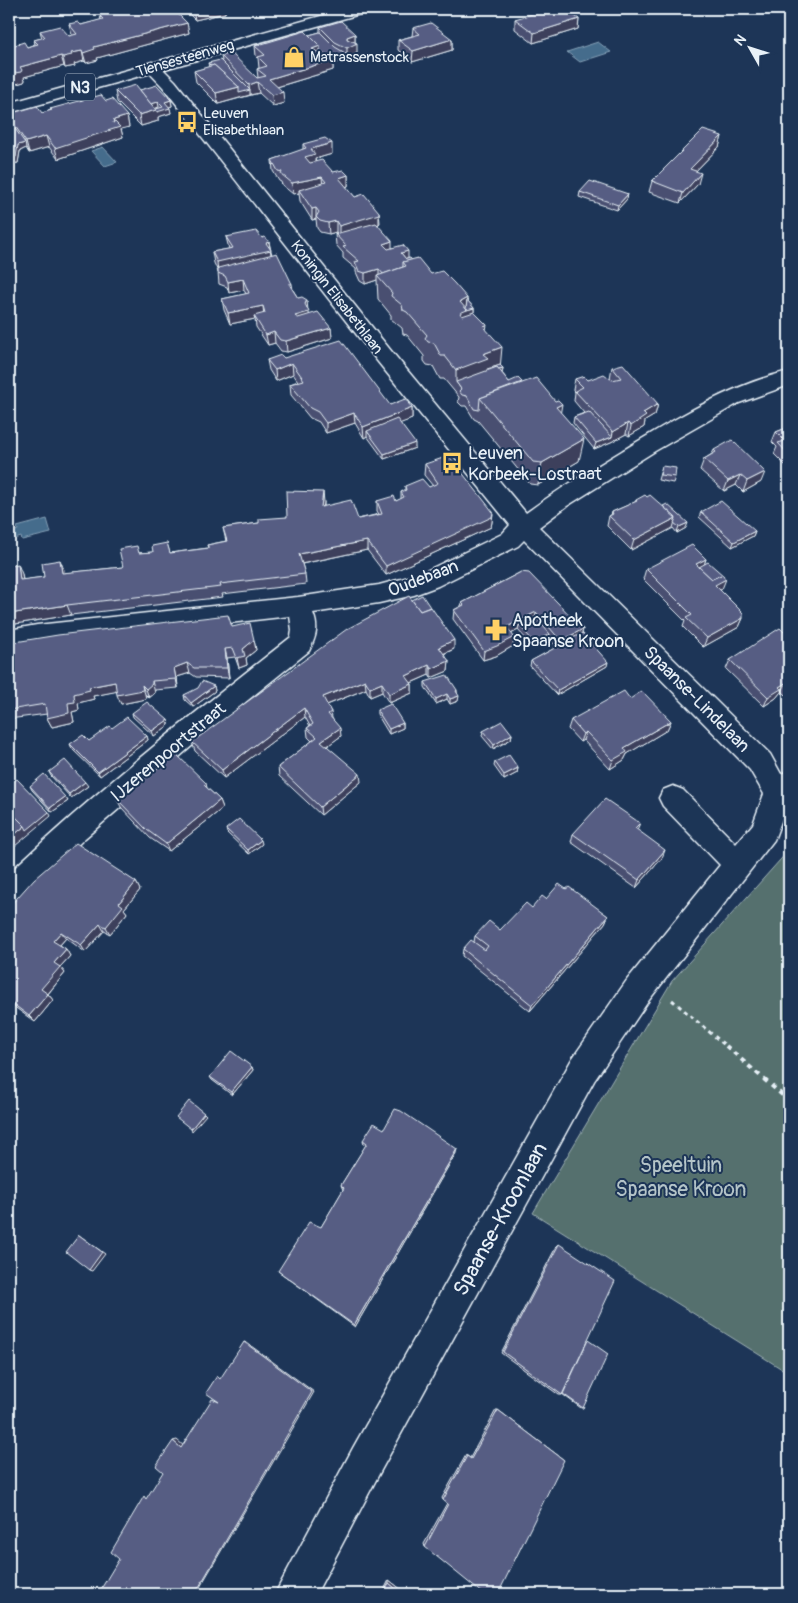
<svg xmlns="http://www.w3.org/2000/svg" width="798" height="1603" viewBox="0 0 798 1603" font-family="Pangolin,sans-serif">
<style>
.green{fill:#54706e;stroke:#9eb0b3}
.water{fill:#446c8c;stroke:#86a1b7}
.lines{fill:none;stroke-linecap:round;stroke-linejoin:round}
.street-casing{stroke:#e8f1f8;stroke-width:3}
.primary-casing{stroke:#e8f1f8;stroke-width:3}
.path-far1{stroke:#e8f1f8;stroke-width:3;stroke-dasharray:4 4;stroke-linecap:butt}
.path{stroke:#e8f1f8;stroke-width:4;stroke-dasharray:5 5;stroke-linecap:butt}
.street{fill:#1d3557;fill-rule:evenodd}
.primary{fill:#1d3557;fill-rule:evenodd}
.wall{fill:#4a5071;stroke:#e8f1f8}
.shaded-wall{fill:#3c415c;stroke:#e8f1f8}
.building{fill:#565d83;stroke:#e8f1f8}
.labels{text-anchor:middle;stroke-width:4;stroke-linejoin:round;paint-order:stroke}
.far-poi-label{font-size:15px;fill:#e8f1f8;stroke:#1d3557;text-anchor:start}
.far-street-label{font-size:15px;fill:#e8f1f8;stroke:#1d3557}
.shield{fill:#1d3557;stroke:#abb9c8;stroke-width:1}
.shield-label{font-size:16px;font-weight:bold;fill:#e8f1f8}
.poi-label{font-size:18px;fill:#e8f1f8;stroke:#1d3557;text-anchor:start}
.street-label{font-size:18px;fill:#e8f1f8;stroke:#1d3557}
.near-park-label{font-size:21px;fill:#b4c4c8;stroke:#1d3557}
.near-street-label{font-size:21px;fill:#e8f1f8;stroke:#1d3557}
</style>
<rect width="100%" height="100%" fill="#1d3557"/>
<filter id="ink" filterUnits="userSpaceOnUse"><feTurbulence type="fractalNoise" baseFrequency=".02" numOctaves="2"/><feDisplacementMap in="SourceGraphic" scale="10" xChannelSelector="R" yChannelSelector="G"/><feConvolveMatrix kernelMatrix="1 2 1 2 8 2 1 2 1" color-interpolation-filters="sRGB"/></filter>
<g filter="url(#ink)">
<path class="green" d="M789 850V1363L782 1369 533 1213 672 981Z"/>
<g class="water">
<path d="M598 42 611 52 580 62 567 52Z"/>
<path d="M103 147 117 162 105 166 91 151Z"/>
<path d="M47 519 51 533 22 540 21 537 15 539 14 531 18 530 17 527Z"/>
</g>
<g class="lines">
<g class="street-casing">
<path id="street" d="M152 62 158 64 175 81 392 352 526 513C557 490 589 471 622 451 675 419 729 385 789 371V385L739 403 655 451 567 506 539 527 770 754 781 774 789 771V800L774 840 649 1000 594 1081 379 1474 316 1594H275L353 1448 572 1059 627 980 720 865 663 806 659 798 663 790 673 786 683 790 736 844 753 824 764 794 750 770 524 540 518 546 438 586 414 595 379 603 313 613C319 628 316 637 309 651L208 732 85 838 19 901 9 905V873C98 789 194 713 291 637L292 630 290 616 37 645 9 650V630L37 625 298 597 379 585 420 574 502 534 510 525 378 362 163 87 144 67 146 64Z"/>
</g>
<g class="primary-casing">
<path id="primary" d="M346 9H370L367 12 9 113V103Z"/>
</g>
<path class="path-far1" d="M672 1000 727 1047"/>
<path class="path" d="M726 1046 789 1101"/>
<use href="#street" class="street"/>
<use href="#primary" class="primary"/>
</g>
<g class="wall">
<path d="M129 9H175V11L187 23 189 33 97 58 98 60 86 63 84 61 74 64 75 66 65 68 64 66 24 77 25 80 24 82 9 86V48L12 47V46L27 47 35 44 34 40 42 38 40 31 69 36 72 35 69 24 81 25 101 20 100 16 103 14 102 11 117 12Z"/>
<path d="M184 9H225V13L195 20Z"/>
<path d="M515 19H579L578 29 533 43 515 29Z"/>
<path d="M320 27 355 34V42L357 53 347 59 333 63V70L277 87 284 103 273 106 259 93 218 104 196 82 194 71 209 67 208 63 222 61 221 56 257 78H258L257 69 259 68 258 58 256 56 255 46 309 35 320 32Z"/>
<path d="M413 28 452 39V50L412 62 398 50V40L412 36Z"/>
<path d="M140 90 171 100 172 106 169 107 171 113 158 117V121L141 126 117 102 115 91Z"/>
<path d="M106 101 127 116 129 127 121 129 123 137 58 159 49 147 29 153 26 148 20 151 18 163 10 164 9 162V166V114L42 113 51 110 50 109Z"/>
<path d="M722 136 719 147 696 171 698 184 680 203 649 192 652 181Z"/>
<path d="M303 144 332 154 315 159 316 162 333 172 348 175V186L346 187 355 197 379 212 380 223 378 225 392 248 408 258 412 260 431 274 467 298V300L474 308V312L487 325 486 330 500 365 503 368 502 373 509 382 522 383 561 413 579 461 538 485 530 484 478 421 474 419 466 406H462L458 402 459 397 444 379H440L433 366 427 365 424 361V356L407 335 403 334 402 328 391 319V315L378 299 377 280 365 284 360 281 356 272V269L343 258V253L336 245 335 234 337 233 336 232 329 234 320 232 317 228 316 219 312 220 300 201 299 193 293 194 282 185 281 182 279 181 273 171 272 160 303 150Z"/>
<path d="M580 192 627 199 617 210 579 197Z"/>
<path d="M226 237 262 238 269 242 272 255 292 284 293 290 298 298 307 309 309 315 331 328 332 338 287 352 281 351 275 343 268 345 256 327 255 319 230 324 224 310 222 299 246 294 244 290 229 293 227 287 219 284 218 272 214 263 212 252 229 249Z"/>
<path d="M284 358 390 405 412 408V419L400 423 415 448 384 459 367 436 364 438 355 423 326 433 319 422 310 418 291 395 290 384 298 381 293 374 276 381 269 370 267 360Z"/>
<path d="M612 367 658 404 655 415 645 421 644 427 629 436 626 434 611 442 594 449 573 423 574 417 584 413 574 401 575 392 573 390 575 379 588 380H612L610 378Z"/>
<path d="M789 427V469L774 454 777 447 772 442 776 432Z"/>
<path d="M714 450 761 482 743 492 736 485 724 491 700 470 704 459 712 454Z"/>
<path d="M425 464 493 512 492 522 491 527 386 575 367 550 302 564 305 574 306 584 222 594 223 597 71 615 9 625V566L22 574 23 580 44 577 60 560 65 573 123 567 139 553 153 552 167 543 170 553 208 548 207 545 226 541 223 528 259 523 287 517 324 502V506L358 519 379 514 377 511V501H396L401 499V492L405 490V486L429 487 433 486 424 475Z"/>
<path d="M662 466 675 477 673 483 658 480Z"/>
<path d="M636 500 686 528 677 533 673 528 631 550 607 526 609 516 611 515 612 512 635 502Z"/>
<path d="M701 512 755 531 753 536 732 547 699 517Z"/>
<path d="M706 559 704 564 724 578 722 589 720 590 743 618 739 627 703 647 683 627 685 621 643 579 646 569Z"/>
<path d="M521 572 583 629 582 633 607 666 557 695 530 666 531 661 557 647 549 639 533 647 518 630 511 634 514 637 513 646 496 656 483 660 453 619 454 610 461 606 462 603Z"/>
<path d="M232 627 254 640 256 650 246 658 247 665 239 668 235 657 227 658 229 678 196 677 190 673 177 677 178 688 155 690V693L149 698 145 694 146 699 121 704 117 691 93 696 94 699 78 703 79 710 72 712 74 722 52 727 47 718V714L9 719V643Z"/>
<path d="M789 637V693L786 695 782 691 780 693 776 698 764 706 726 669 730 660Z"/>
<path d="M454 649 444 654 449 661 448 671 431 678 429 675 411 683 412 684V693L389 703 382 692 370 697 366 689 327 705 331 712 332 718 341 736 327 746 361 782 321 815 279 776 278 767 312 741 308 737 307 728 310 726 305 717 224 778 195 751 192 742Z"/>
<path d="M425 682 457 690 458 701 450 704 447 699 436 704 425 687Z"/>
<path d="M214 686 215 691 193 707 185 700 184 695Z"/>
<path d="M630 699 671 721 667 730 627 754 624 760 610 769 583 740 580 742 568 729 571 720Z"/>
<path d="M377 710 403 723V728L389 734 377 714Z"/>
<path d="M132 713 168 720 169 725 154 736 133 717Z"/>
<path d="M112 728 147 736 148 740 100 776 72 749 70 744 89 741Z"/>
<path d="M483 731 512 734 511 739 493 749 482 736Z"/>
<path d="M495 762 518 768 517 773 504 780 494 766Z"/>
<path d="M49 772 88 786 71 798 51 776Z"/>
<path d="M206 783 207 788 220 800 223 808 169 851 150 838 121 807 117 799Z"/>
<path d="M30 786 65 797 68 801 52 812 32 790Z"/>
<path d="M640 823 637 830 662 858 636 888 571 842 573 834Z"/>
<path d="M226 829 262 844 249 854 227 833Z"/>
<path d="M136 882 140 890 124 909 127 913 110 934 104 931 85 952 66 938 60 945 66 949 70 956 60 967 65 973 48 994 53 1000 35 1022 9 1003V907Z"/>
<path d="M566 889 608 916 605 923 530 1011 462 956 463 949 474 942 475 936 500 930 546 899Z"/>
<path d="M252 1067 253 1070 232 1095 212 1080 210 1077Z"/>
<path d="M384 1129 456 1153 355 1327 278 1271 321 1227 343 1190 341 1185 366 1145 364 1144 363 1140Z"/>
<path d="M559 1244 588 1340 583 1408H581L562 1394V1395H559L501 1353 556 1247Z"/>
<path d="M496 1410H498L564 1460 425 1547 424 1544 447 1503 443 1500 442 1498 466 1455 470 1458Z"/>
<path d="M389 1580 407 1594H382Z"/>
</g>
<g class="shaded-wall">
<path d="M198 9H225V13L195 20 193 10Z"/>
<path d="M579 19 578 29 533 43 534 33Z"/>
<path d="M187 23 189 33 97 58 98 60 86 63 83 53 94 47Z"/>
<path d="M355 34V44L357 43V53L347 59 334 64 333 58 347 54V37Z"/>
<path d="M452 39V50L412 62 413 51Z"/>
<path d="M320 46 321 57 312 49Z"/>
<path d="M82 51 84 61 74 64 75 66 65 68 63 57 71 53Z"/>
<path d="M61 56 64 66 24 77 25 80 24 82 9 86V74L20 67Z"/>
<path d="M333 60V70L270 89 269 79Z"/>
<path d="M257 82 259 93 250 95 249 85Z"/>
<path d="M239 87 250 90V95L218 104 216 93Z"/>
<path d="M283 92 284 103 273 106 272 95Z"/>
<path d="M171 100 172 106 166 108 165 102Z"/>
<path d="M158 102 159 107 151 110 150 104Z"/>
<path d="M170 108 171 113 158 117V121L141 126 139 115 156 110Z"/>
<path d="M127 116 129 127 121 129 123 137 58 159 55 148 113 123 114 120Z"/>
<path d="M46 136 49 147 29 153 26 142Z"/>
<path d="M722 136 719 147 687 180 690 169Z"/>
<path d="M25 143 26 148 20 151 18 163 10 164 9 162V166V147L18 145Z"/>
<path d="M332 143V154L315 159 316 165 306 168 305 157 311 149Z"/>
<path d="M701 173 698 184 680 203 683 193Z"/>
<path d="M348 175V186L339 189V178Z"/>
<path d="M322 177 323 188 299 190V193L293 194 292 183Z"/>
<path d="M628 194 627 199 617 210 618 205Z"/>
<path d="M316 208V219L312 220V209Z"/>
<path d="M379 212V224L339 236V226Z"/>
<path d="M336 221V232L329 234 328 223Z"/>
<path d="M392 241V252L384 255 383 244Z"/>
<path d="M269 242 272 261 218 273 217 262Z"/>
<path d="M408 251V262L401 253Z"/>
<path d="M379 269V278L377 276V280L365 284V273Z"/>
<path d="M243 279 244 290 229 293 228 282Z"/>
<path d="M467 298 466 310 474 308V313L458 336 460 302Z"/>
<path d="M307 300 308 311 309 312 310 323 296 326 295 316 305 304Z"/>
<path d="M263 306 264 317 254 316 255 319 230 324 228 313Z"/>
<path d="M331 328 332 338 287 352 286 341Z"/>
<path d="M274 332 275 343 268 345 266 335Z"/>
<path d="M502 347 500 369 503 368 502 373 461 389 456 382V370L483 354Z"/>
<path d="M292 363 293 374 276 381 275 370Z"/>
<path d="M562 404 558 427 556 407Z"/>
<path d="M658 404 655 415 645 421 644 427 629 436 631 426 643 413Z"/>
<path d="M412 408V419L370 435 367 431V436L364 438 363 427Z"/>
<path d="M354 413 355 423 326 433V423Z"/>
<path d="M628 423 626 434 611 442 594 449 596 443 612 437 613 432Z"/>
<path d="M584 439 579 461 538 485 542 463Z"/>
<path d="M415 443V448L384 459V454Z"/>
<path d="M765 472 761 482 743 492 747 481Z"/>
<path d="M740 475 736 485 724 491 728 481Z"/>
<path d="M323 492 324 502 322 517 321 507Z"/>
<path d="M493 512 492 522 491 527 386 575V566Z"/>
<path d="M676 518 673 528 631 550 634 540Z"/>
<path d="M688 523 686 528 677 533 679 527Z"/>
<path d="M755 531 753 536 732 547 734 542Z"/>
<path d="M367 541V550L301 564 299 554Z"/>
<path d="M706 559 703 568 697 572 696 564Z"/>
<path d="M60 560 64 570 66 583 62 573Z"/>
<path d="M18 564 22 574 24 590 20 580Z"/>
<path d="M724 576 722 581 726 579 722 589 711 595 715 585Z"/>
<path d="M67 605 71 615 9 625V614Z"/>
<path d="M536 612 535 622 519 625 518 630 505 637 507 627Z"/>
<path d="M743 618 739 627 703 647 707 638Z"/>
<path d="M583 629 581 638 559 650 561 641Z"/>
<path d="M550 634 549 638 533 647 534 642Z"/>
<path d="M514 637 513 646 496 656 483 660 484 651Z"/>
<path d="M254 640 256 650 246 658 247 665 239 668 237 658 243 649Z"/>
<path d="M454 640V649L438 656 439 647Z"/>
<path d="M225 649 227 658 229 678 227 668Z"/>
<path d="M449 661 448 671 431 678V669Z"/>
<path d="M608 662 607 666 557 695 558 690Z"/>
<path d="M187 663 190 673 177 677 178 688 176 679 174 668Z"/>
<path d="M429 665V675L406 685V676Z"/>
<path d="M365 680 366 689 324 706 323 697Z"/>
<path d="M152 681 155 693 149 698 146 689Z"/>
<path d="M115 682 119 691 93 696 94 699 78 703 79 710 72 712 74 722 52 727 47 718 68 703 74 694 89 687Z"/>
<path d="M787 682 782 691 780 693 776 698 764 706 768 697 779 687Z"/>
<path d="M382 683V692L370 697V688Z"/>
<path d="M412 684V693L389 703V694Z"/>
<path d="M142 685 145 694 146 699 121 704 117 695Z"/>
<path d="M214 686 215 691 193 707 191 703Z"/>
<path d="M447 694V699L436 704V699Z"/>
<path d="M459 696 458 701 450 704V699Z"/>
<path d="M304 708 305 717 224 778 222 770Z"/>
<path d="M168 720 169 725 154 736 152 731Z"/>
<path d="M671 721 667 730 627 754 624 760 610 769 613 760 624 748Z"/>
<path d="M403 723V728L389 734V729Z"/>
<path d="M340 728 341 736 322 750 321 741Z"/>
<path d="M586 732 583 740 580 742 583 734Z"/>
<path d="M512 734 511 739 493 749 494 745Z"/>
<path d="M147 736 148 740 100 776 98 772Z"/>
<path d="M518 768 517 773 504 780V775Z"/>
<path d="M360 774 361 782 321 815 320 807Z"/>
<path d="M85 782 88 786 71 798 69 794Z"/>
<path d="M65 797 68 801 52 812 50 808Z"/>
<path d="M220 800 223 808 169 851 166 844Z"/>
<path d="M49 812 51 816 9 851V839L25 826Z"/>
<path d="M261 840 262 844 249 854 248 850Z"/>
<path d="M665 850 662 858 636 888 639 880Z"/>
<path d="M136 882 140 890 124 909 127 913 110 934 106 927 119 903Z"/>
<path d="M608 916 605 923 530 1011 532 1005Z"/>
<path d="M100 924 104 931 85 952 81 945Z"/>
<path d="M61 932 66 938 58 947 53 941Z"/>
<path d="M66 949 70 956 60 967 65 973 46 996 41 989 54 963Z"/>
<path d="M48 994 53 1000 35 1022 29 1016Z"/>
<path d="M252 1067 253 1070 232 1095 231 1092Z"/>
<path d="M204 1113 206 1115 192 1131 191 1129Z"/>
<path d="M457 1149 456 1153 355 1327 354 1325Z"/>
<path d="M79 1235 105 1254 92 1271 89 1270Z"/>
<path d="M244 1342 247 1343 314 1392 196 1594H195Z"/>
<path d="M9 1370 12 1373 9 1378Z"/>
<path d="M177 1440 185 1447 181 1448 173 1441Z"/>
<path d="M389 1580 407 1594H402L389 1583Z"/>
</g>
<g class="building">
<path d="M111 9H114L117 12 129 9H173L187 23 94 47 95 49 83 53 82 51 71 53 72 55 63 57 61 56 20 67 22 70 21 72 9 74V48L13 47 12 46 24 42 27 47 38 44 34 40 45 37 40 31 60 26 69 36 77 34 69 24 78 22 81 25 103 19 100 16 104 13 102 11Z"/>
<path d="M549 9H565L579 19 534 33 515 19Z"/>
<path d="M341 21 355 34 347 37V39L357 43 347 48 335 42 320 27Z"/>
<path d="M431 23 452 39 413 51 398 40 420 34 413 28Z"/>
<path d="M305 31 320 46 312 49 333 60 269 79 283 92 272 95 257 82 249 85 221 56 231 53 257 78 266 76 257 69 267 66 258 57 265 55 255 46Z"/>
<path d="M320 32 335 47 347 54 333 58 320 51V46L309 35Z"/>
<path d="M220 60 250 90 239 93V87L214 65 211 66 208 63Z"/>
<path d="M214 65 239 87 216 93 194 71Z"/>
<path d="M136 85 156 110 139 115 115 91Z"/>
<path d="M157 85 171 100 165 102 170 108 157 112 156 109 163 107 158 102 151 104 140 90Z"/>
<path d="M101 95 106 101 112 99 127 116 114 120 113 123 115 122 120 127 55 148 46 136 26 142 9 117V114L37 106 42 113 52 110 50 109Z"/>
<path d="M9 120 25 143 18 145 16 157 9 158Z"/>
<path d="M703 130 722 136 690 169 701 173 683 193 652 181Z"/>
<path d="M325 138 332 143 311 149 315 154 305 157 310 163 322 160 333 172 343 170 348 175 339 178 355 197 364 194 379 212V214L339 226 336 221 328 223 320 221 316 217 319 212 316 208 312 209 299 190 326 182 322 177 292 183 281 174 282 172 278 171 272 160 306 148 303 144Z"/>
<path d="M590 181 628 194 618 205 580 192Z"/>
<path d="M376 223 392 241 383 244 388 249 403 245 408 251 401 253 406 259 410 258 412 260 403 262V267L383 274 379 269 365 273 359 271 355 262 359 261 343 247 346 246 335 234Z"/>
<path d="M256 231 262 238 265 237 269 242 266 243 271 250 217 262 212 252 233 248 226 237Z"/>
<path d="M277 253 292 284H289L298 298 302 297 307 300 305 304 309 312 295 316 298 318 318 312 331 328 286 341 280 340 274 332 266 335 254 316 265 313 263 306 228 313 222 299 249 293 243 279 228 282 225 276 218 273V268Z"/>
<path d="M418 258 431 274 442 271 454 283 467 298 460 302 467 310 460 313 462 316 474 312 487 325 483 326 502 347 483 354 488 358 456 370 445 356H441L434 343 428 342 425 338 427 335 407 312 403 310 402 305 391 296 392 293 377 276 406 266 403 262Z"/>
<path d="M467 300 474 308 467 310 466 309Z"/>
<path d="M341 340 390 405 405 399 412 408 363 427 354 413 326 423 318 412 310 408 290 384 304 380 292 363 275 370 267 360 281 355 284 358Z"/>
<path d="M623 364 658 404 643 413 646 416 631 426 628 423 613 432 575 391 583 387 575 379 584 376 588 380 604 374 612 380 621 378 612 367Z"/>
<path d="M500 365 503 368 498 369 497 367 487 371V369Z"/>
<path d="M497 367 509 382 518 378 522 382 480 398 479 410 474 409 467 396 462 395 459 391 461 389 456 382Z"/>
<path d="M536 378 555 401 558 400 562 404 556 407 584 439 542 463 533 462 480 398Z"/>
<path d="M589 412 612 437 596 443 574 417Z"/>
<path d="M397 419 415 443 384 454 367 431Z"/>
<path d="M789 427V455L778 443 785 441 776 432Z"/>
<path d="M732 440 765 472 747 481 740 475 728 481 704 459 716 452 714 450Z"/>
<path d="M449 456 493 512 492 517 386 566 367 541 299 554 305 574 220 584 221 587 67 605 9 614V566L18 564 20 580 44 577 42 563 60 560 62 573 123 567 119 549 137 546 139 553 153 552 152 546 167 543 170 553 209 548 207 545 227 541 223 528 259 523V519L287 517 286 491 323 492 321 507 351 500 358 519 382 514 377 501 394 496 396 501 404 497 401 492 406 490 405 486 422 479 429 487 438 483 425 464Z"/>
<path d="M662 466 676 468 675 477 660 475Z"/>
<path d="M645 495 647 497 650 495 676 518 634 540 609 516 613 514 612 512 637 501 636 500Z"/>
<path d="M721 501 755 531 734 542 701 512Z"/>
<path d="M667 504 688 523 679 527 674 523 676 518 663 506Z"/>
<path d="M692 545 706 559 696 564 712 579 721 575 726 579 715 585 743 613V618L707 638 686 618 692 615 646 569Z"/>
<path d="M708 562 724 576 723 577 721 575 712 579 699 567Z"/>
<path d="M521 572 529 573 583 629 561 641 536 612 507 627 514 637 497 646 484 651 454 610 464 605 462 603Z"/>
<path d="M422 595 430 607 420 611 412 600Z"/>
<path d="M409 596 420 611 431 607 454 640 439 647 449 661 431 669 429 665 406 676 412 684 389 694 382 683 370 688 365 680 323 697 331 712 328 714 340 728 321 741 360 774 320 807 278 767 317 737 307 728 313 724 304 708 222 770 192 742 347 629Z"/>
<path d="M228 615 232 627 250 623 254 640 243 649 245 656 237 658 233 648 225 649 227 668H194L187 663 174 668 176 679 152 681V684L146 689 142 685 143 690 117 695 115 682 89 687 90 690 74 694 75 702 68 703 69 713 47 718 45 704 9 710V643L58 635Z"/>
<path d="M535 617 550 634 534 642 519 625Z"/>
<path d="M780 628 789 637V684L787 682 779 687 781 689 768 697 730 660Z"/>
<path d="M582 633 608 662 558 690 531 661Z"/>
<path d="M447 675 457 690 456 691 459 696 450 699 447 694 436 699 425 682Z"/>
<path d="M202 681 214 686 191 703 184 695 198 688Z"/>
<path d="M624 691 630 699 642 691 671 721 624 748 627 752 613 760 586 732 583 734 571 720Z"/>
<path d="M147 702 168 720 152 731 132 713Z"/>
<path d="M391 704 403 723 389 729 377 710Z"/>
<path d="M127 717 147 736 98 772 70 744 83 735 89 741 110 726 112 728Z"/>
<path d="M502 721 512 734 494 745 483 731Z"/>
<path d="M176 754 206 783 204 785 220 800 166 844 147 830 117 799Z"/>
<path d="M509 755 518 768 504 775 495 762Z"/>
<path d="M65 760 85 782 69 794 49 772Z"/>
<path d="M44 774 65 797 50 808 30 786Z"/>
<path d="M17 779 49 812 27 830 25 826 9 810V785Z"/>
<path d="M605 799 640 823 635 828 665 850 639 880 573 834Z"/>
<path d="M9 810 25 826 9 839Z"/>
<path d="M239 819 261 840 248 850 226 829Z"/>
<path d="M76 843 136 882 119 903 123 906 106 927 100 924 81 945 61 932 53 941 66 949 54 963 60 967 41 989 48 994 29 1016 9 1001V907L34 879Z"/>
<path d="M559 884 566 889 569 887 608 916 532 1005 463 949 471 940 485 950 488 946 475 936 489 921 500 930 526 903 532 908 542 896 546 899Z"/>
<path d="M231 1051 252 1067 231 1092 210 1077Z"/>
<path d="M189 1101 204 1113 191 1129 176 1117Z"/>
<path d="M395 1109 401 1111 457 1149 354 1325 278 1271 309 1222 321 1227 344 1188 341 1185 367 1143 363 1140 374 1123 384 1129Z"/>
<path d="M79 1235 102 1252 89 1270 66 1252Z"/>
<path d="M559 1244 615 1281 562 1395 503 1352Z"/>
<path d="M588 1340 608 1354 583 1408 563 1394Z"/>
<path d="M244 1342 312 1392 195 1594H98L119 1559 111 1552 144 1496 146 1499 163 1472 156 1466 173 1441 181 1448 212 1399 219 1402 206 1393 217 1376 220 1379Z"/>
<path d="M498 1410 564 1460 498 1594H483L425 1547 448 1504 443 1500 467 1456 471 1459Z"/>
<path d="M389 1583 402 1594H383Z"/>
</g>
</g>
<defs>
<g id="shop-bare" transform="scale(1.725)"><path d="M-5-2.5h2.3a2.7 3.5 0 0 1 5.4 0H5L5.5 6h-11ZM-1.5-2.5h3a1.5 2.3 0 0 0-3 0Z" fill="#ffd166" stroke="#1d3557" stroke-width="2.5" paint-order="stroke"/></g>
<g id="bus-bare" transform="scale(1.725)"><path d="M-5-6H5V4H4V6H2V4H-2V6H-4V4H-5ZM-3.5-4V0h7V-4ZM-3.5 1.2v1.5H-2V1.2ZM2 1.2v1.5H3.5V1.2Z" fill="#ffd166" stroke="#1d3557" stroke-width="2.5" paint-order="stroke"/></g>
<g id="pharmacy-bare" transform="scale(1.725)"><path d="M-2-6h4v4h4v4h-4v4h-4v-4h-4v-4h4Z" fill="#ffd166" stroke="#1d3557" stroke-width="2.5" paint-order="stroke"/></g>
</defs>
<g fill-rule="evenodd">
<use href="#shop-bare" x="294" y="57"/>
<use href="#bus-bare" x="187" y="122"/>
<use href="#bus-bare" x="452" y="463"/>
<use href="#pharmacy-bare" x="496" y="630"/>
</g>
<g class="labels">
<g class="far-poi-label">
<text x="310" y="62">Matrassenstock</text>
<text x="203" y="118">Leuven<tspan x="203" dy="17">Elisabethlaan</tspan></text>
</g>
<g class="far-street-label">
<text transform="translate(185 58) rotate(-16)" y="5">Tiensesteenweg</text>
<text transform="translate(337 297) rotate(52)" y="5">Koningin Elisabethlaan</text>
</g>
<rect class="shield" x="65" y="73.5" width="30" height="27" rx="4"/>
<g class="shield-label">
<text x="80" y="93">N3</text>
</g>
<g class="poi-label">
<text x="468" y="459">Leuven<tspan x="468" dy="21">Korbeek-Lostraat</tspan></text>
<text x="512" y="626">Apotheek<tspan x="512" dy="21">Spaanse Kroon</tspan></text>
</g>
<g class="street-label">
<text transform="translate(423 578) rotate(-21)" y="6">Oudebaan</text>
<text transform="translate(697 699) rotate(45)" y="6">Spaanse-Lindelaan</text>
<text transform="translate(168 752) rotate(-40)" y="6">IJzerenpoortstraat</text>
</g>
<g class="near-park-label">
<text x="681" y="1172">Speeltuin<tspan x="681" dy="24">Spaanse Kroon</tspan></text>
</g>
<g class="near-street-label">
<text transform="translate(500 1219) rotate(-61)" y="7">Spaanse-Kroonlaan</text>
</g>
</g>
<rect width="798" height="1603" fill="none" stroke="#1d3557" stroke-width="30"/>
<rect x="15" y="15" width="768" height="1573" fill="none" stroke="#e8f1f8" stroke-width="2" filter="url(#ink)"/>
<g transform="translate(750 48) rotate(309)" stroke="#1d3557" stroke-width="4" paint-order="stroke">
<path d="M0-4L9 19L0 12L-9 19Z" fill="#e8f1f8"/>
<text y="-8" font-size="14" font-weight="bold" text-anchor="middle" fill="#e8f1f8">N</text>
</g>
</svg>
